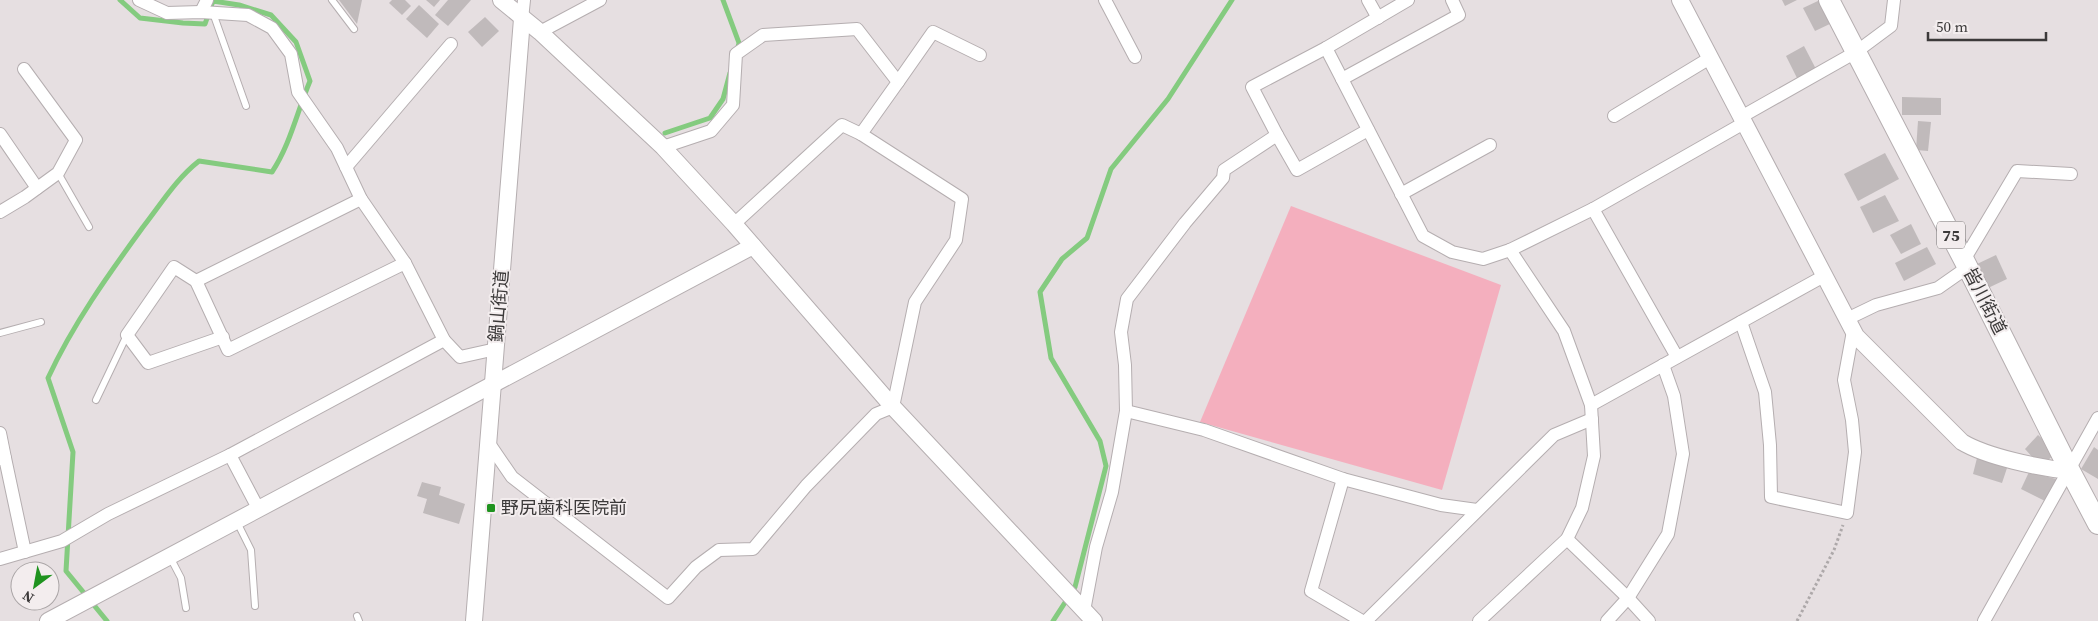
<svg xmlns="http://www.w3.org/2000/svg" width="2098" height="621" viewBox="0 0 2098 621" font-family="'Source Serif 4','Noto Sans JP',serif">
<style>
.green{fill:#f4afbe}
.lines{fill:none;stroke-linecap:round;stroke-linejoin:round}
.stream{stroke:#84cb7f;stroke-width:5}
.building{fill:#c0babb}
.service-casing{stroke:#b5aeb0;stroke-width:8}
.minor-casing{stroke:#b5aeb0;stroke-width:14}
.tertiary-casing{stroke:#b5aeb0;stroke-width:18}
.primary-casing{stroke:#b5aeb0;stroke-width:22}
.path{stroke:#ada8a9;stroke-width:3;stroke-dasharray:2.5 2.5;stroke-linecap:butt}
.service{stroke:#fff;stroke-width:6}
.minor{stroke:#fff;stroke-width:12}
.tertiary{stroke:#fff;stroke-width:16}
.primary{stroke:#fff;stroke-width:20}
.poi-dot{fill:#1f931f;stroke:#f3edee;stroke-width:2}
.labels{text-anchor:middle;stroke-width:4;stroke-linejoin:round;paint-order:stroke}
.shield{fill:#f3edee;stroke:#737070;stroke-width:1}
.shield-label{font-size:16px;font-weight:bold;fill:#3c3a3a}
.street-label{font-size:18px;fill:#3c3a3a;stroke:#f3edee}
.poi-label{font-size:18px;fill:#3c3a3a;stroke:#f3edee;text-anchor:start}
</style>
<rect width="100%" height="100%" fill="#e6dfe1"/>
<path class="green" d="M1291 206 1501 285 1442 490 1200 422Z"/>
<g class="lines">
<g class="stream">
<path d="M723 0 739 43 737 51"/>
<path d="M665 133 710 118 723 99 730 73"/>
<path d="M107 621 66 571 73 452 48 378C73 324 108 275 143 227 161 204 176 179 199 161L272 172C290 145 297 112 310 81L296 42 271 15 239 5 213 1 205 24 183 23 140 18 120 0"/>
<path d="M1053 621 1075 587 1106 466 1100 441 1051 358 1040 292 1062 259 1087 238 1111 169 1168 99 1232 0"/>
</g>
</g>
<g class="building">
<path d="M339 0H362L357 24Z"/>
<path d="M392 0H405L411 6 402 15 389 3Z"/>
<path d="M426 0H440L434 7Z"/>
<path d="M448 0H471L448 26 435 15Z"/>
<path d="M1782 0H1797L1785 6Z"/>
<path d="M1820 0 1834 22 1815 31 1803 8Z"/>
<path d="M419 5 439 24 427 38 406 19Z"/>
<path d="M485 17 499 31 482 47 468 32Z"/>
<path d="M1804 46 1817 71 1798 80 1786 56Z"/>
<path d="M1902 97 1941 98V115H1902Z"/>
<path d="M1918 121 1931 122 1928 151 1916 150Z"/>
<path d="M1885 153 1899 179 1858 201 1844 174Z"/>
<path d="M1885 195 1899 221 1873 233 1860 207Z"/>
<path d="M1911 224 1921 244 1901 254 1890 235Z"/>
<path d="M1927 247 1936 264 1904 281 1895 263Z"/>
<path d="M1996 255 2007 279 1988 288 1977 264Z"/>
<path d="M2038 435 2057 452 2046 462 2034 459 2025 449Z"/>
<path d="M2094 447 2098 450V479L2081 469Z"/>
<path d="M1977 458 2007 468 2002 483 1973 474Z"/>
<path d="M2029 472 2056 479 2047 502 2021 489Z"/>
<path d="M422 482 441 487 439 495 465 504 459 524 423 513 427 499 417 496Z"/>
</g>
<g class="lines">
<g class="service-casing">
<g id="service">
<path d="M332 0 354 29"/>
<path d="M213 13 246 106"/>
<path d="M58 173 89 227"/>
<path d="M0 333 41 322"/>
<path d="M96 400 127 335"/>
<path d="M237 522 251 550 255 606"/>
<path d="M170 557 181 578 186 608"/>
<path d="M357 616 359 621"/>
</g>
</g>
<g class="minor-casing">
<g id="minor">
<path d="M139 0 167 13 201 12 248 15 272 28 291 54 298 92 337 148 361 199 405 263"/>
<path d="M1105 0 1135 57"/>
<path d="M1368 0 1378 18"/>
<path d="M201 12 207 0"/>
<path d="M522 19 524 0"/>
<path d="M540 32 600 0"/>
<path d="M1326 48 1423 236 1452 252 1483 259 1510 250"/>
<path d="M1342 79 1459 15 1452 0"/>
<path d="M898 82 933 32 980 55"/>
<path d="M1614 116 1710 58"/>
<path d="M1741 117 1856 52 1891 26 1894 0"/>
<path d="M0 134 37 188"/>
<path d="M1277 135 1297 170 1368 130"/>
<path d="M346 167 451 44"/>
<path d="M1401 194 1490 145"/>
<path d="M361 199 196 281 228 350 405 263 444 340 460 357 496 349"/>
<path d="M1593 209 1677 357"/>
<path d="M0 212 25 197 58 173 76 140 24 69"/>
<path d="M734 224 842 125 861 134"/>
<path d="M1964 260 2017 171 2071 174"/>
<path d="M196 281 174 267 127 335 148 363 223 337"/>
<path d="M1847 319 1876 305 1938 288 1968 267"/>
<path d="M1741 322 1765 392 1770 445 1771 497 1847 513 1855 452 1852 420 1844 380 1853 331"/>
<path d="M1591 405 1824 276"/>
<path d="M1126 411 1204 430 1343 479 1441 505 1477 510"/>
<path d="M0 433 5 458"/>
<path d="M488 442 512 477 668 598 696 567 719 550 753 549 806 486 876 414 893 407 915 302 956 240 962 199 861 134 898 82 857 29 763 35 736 54 733 105 711 131 663 147"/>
<path d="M230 455 444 340"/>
<path d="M0 459 5 458 25 552"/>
<path d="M1343 479 1311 591 1362 621"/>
<path d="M1567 539 1628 598 1649 621"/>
<path d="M0 559 62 541 108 514 230 455 259 510"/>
<path d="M1084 611 1096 547 1112 492 1126 411 1125 365 1121 332 1127 299 1185 223 1223 178 1224 170 1277 135 1252 87 1326 48 1408 0"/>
<path d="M1366 621 1554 435 1592 419"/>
<path d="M1479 621 1567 539 1582 508 1594 456 1591 405 1564 331 1510 250 1593 209 1744 123"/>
<path d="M1607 621 1628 598 1668 534 1683 454 1674 396 1663 365"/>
<path d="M1984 621 2098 418"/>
</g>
</g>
<g class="tertiary-casing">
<g id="tertiary">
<path d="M501 0 540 32 663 147 734 224 893 407 1094 621"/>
<path d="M1680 0 1856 336 1962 442C1987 457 2040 468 2070 471"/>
<path d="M48 621 753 246"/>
<path d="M474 621 522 19"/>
</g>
</g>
<g class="primary-casing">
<path id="primary" d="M1829 0 1966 264 2070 471 2098 524"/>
</g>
<path class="path" d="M1797 621 1834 550 1843 525"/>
<use href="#service" class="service"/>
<use href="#minor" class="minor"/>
<use href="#tertiary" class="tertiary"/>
<use href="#primary" class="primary"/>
</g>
<rect class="poi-dot" x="486" y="503" width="10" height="10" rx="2.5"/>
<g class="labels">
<rect class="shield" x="1937" y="221.5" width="28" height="27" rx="4"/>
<g class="shield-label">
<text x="1951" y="241">75</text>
</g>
<g class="street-label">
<text transform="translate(1985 301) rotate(63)" y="6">皆川街道</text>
<text transform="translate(499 306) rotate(-85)" y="6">鍋山街道</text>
</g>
<g class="poi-label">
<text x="501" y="514">野尻歯科医院前</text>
</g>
</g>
<g transform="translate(35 586) rotate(212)"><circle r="24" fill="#f3edee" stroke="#aaa5a6"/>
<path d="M0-4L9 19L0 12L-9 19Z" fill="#1f931f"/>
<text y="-8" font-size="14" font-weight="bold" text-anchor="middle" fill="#3c3a3a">N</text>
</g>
<path d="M1928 32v8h118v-8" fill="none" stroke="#3c3a3a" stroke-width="2.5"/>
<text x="1936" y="32" font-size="15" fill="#3c3a3a" stroke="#f3edee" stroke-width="4" paint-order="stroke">50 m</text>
</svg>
